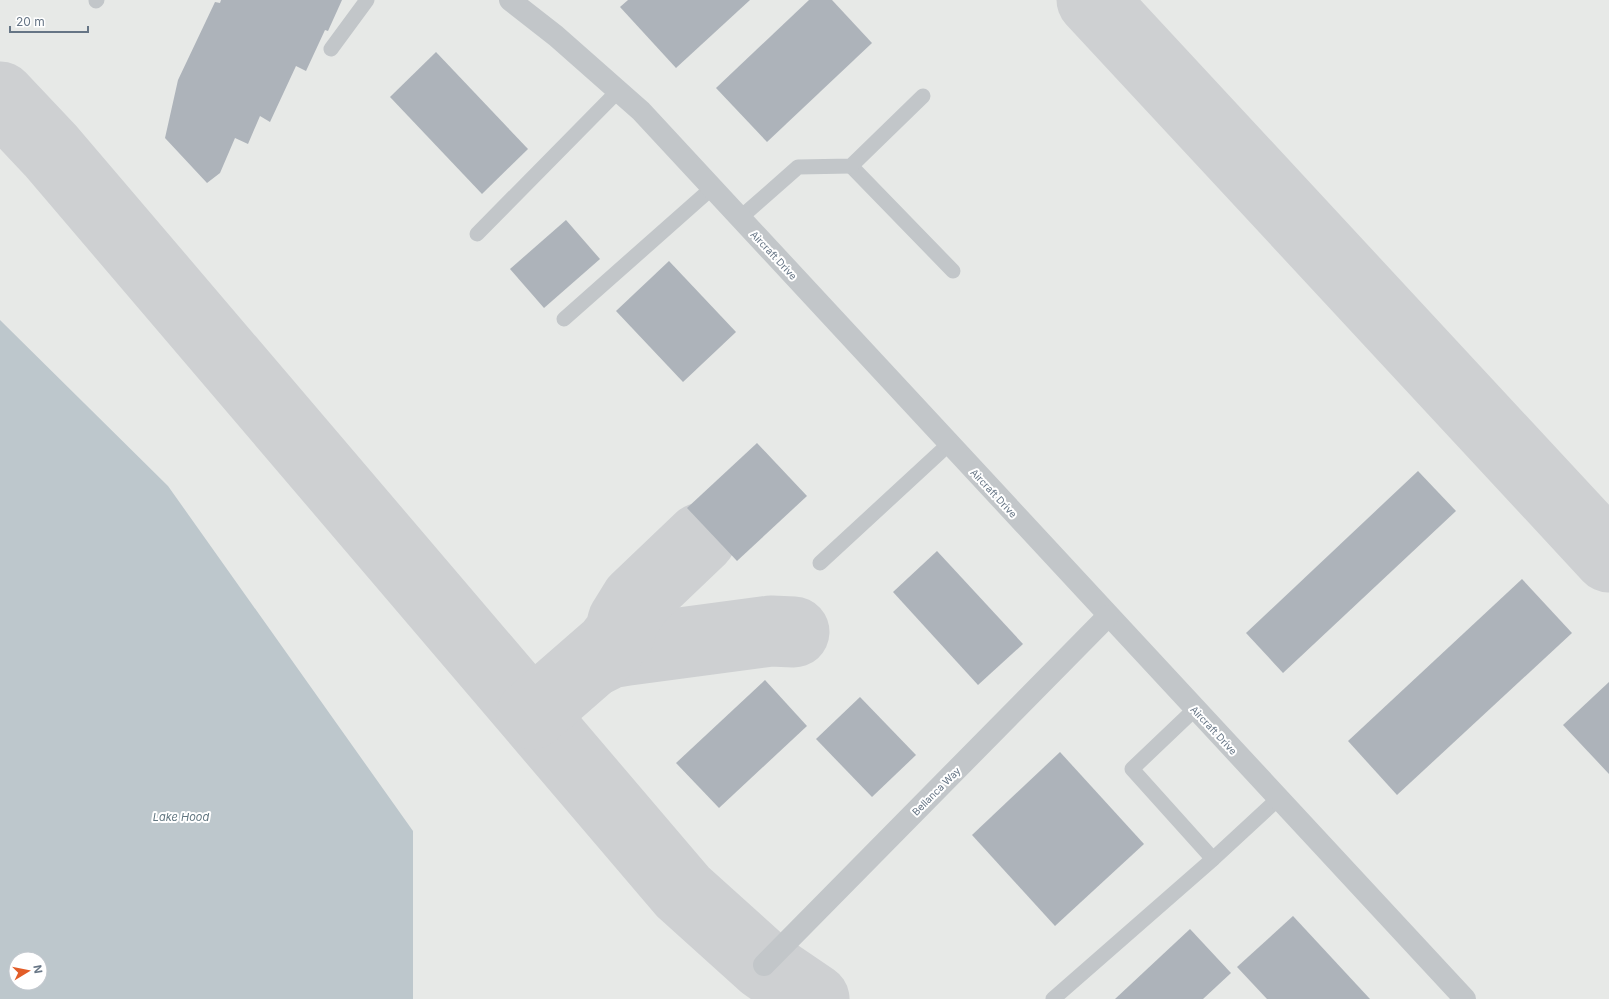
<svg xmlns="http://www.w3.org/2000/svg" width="1609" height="999" viewBox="0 0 1609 999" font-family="Inter,sans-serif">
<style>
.built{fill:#e7e9e7;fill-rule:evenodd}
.water{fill:#bdc7cc;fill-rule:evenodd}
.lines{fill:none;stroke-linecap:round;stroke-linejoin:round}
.taxiway{stroke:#ced0d2;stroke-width:71}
.building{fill:#adb3ba}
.lane{stroke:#c2c6c9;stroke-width:15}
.street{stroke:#c2c6c9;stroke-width:22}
.labels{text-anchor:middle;stroke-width:4;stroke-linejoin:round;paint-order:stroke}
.street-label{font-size:10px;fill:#667585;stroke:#fff}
.water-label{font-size:11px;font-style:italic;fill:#627781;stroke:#fff}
</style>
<rect width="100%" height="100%" fill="#f7f7f4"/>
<path class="built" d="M0 0H1609V999H0ZM16 959H40V983H16Z"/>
<path class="water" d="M0 320 168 486 413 831V999H0ZM16 959H40V983H16Z"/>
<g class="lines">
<g class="taxiway">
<path d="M1092 0 1609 557"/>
<path d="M0 97 51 151 683 892 764 965 814 999"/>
<path d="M596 660 610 653 628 650 771 631 794 632"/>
<path d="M532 714 610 646 620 633 623 621 636 600 701 538"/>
</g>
</g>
<g class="building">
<path d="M221 0H342L328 31 325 30 306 71 296 66 270 122 260 116 248 144 235 138 220 173 207 183 165 138 178 80 215 2 220 3Z"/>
<path d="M628 0H750L676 68 620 7Z"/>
<path d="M809 0H832L872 43 767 142 716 88Z"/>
<path d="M436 52 528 149 482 194 390 97Z"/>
<path d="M566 220 600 259 544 308 510 269Z"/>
<path d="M669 261 736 332 683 382 616 311Z"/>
<path d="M757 443 807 496 737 561 687 508Z"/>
<path d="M1418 471 1456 511 1283 673 1246 633Z"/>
<path d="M937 551 1023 644 978 685 893 592Z"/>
<path d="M1522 579 1572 633 1397 795 1348 741Z"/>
<path d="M765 680 807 726 719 808 676 763Z"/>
<path d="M1609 682V774L1563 725Z"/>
<path d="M860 697 916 755 872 797 816 739Z"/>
<path d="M1060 752 1144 844 1055 926 972 835Z"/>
<path d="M1293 916 1370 999H1267L1237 967Z"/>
<path d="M1190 929 1231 973 1203 999H1115Z"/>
</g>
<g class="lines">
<g class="lane">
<path d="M96 1 97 0"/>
<path d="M331 49 367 0"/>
<path d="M851 166 953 271"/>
<path d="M740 218 798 167 851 166 923 96"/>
<path d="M477 234 618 91"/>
<path d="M564 319 712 188"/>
<path d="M820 563 949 444"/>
<path d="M1195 709 1132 769 1213 859"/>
<path d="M1053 999 1213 859 1278 799"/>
</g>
<g class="street">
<path d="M510 0 556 36 641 111 1465 999"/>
<path d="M764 965 1108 616"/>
</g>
</g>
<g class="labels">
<g class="street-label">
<text transform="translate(774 255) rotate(47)" y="4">Aircraft Drive</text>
<text transform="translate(994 493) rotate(47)" y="4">Aircraft Drive</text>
<text transform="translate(1214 730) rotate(47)" y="4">Aircraft Drive</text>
<text transform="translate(936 791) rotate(-45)" y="4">Bellanca Way</text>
</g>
<g class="water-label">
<text x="181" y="821">Lake Hood</text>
</g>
</g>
<g transform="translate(28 971) rotate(80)"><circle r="19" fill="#ffffff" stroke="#c2c8ce"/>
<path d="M0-3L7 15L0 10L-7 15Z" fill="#e25d28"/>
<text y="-6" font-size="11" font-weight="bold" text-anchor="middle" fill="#667585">N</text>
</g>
<path d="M10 26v6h78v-6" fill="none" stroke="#667585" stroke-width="2"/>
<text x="16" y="26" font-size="12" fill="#667585" stroke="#ffffff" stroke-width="3" paint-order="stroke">20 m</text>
</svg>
